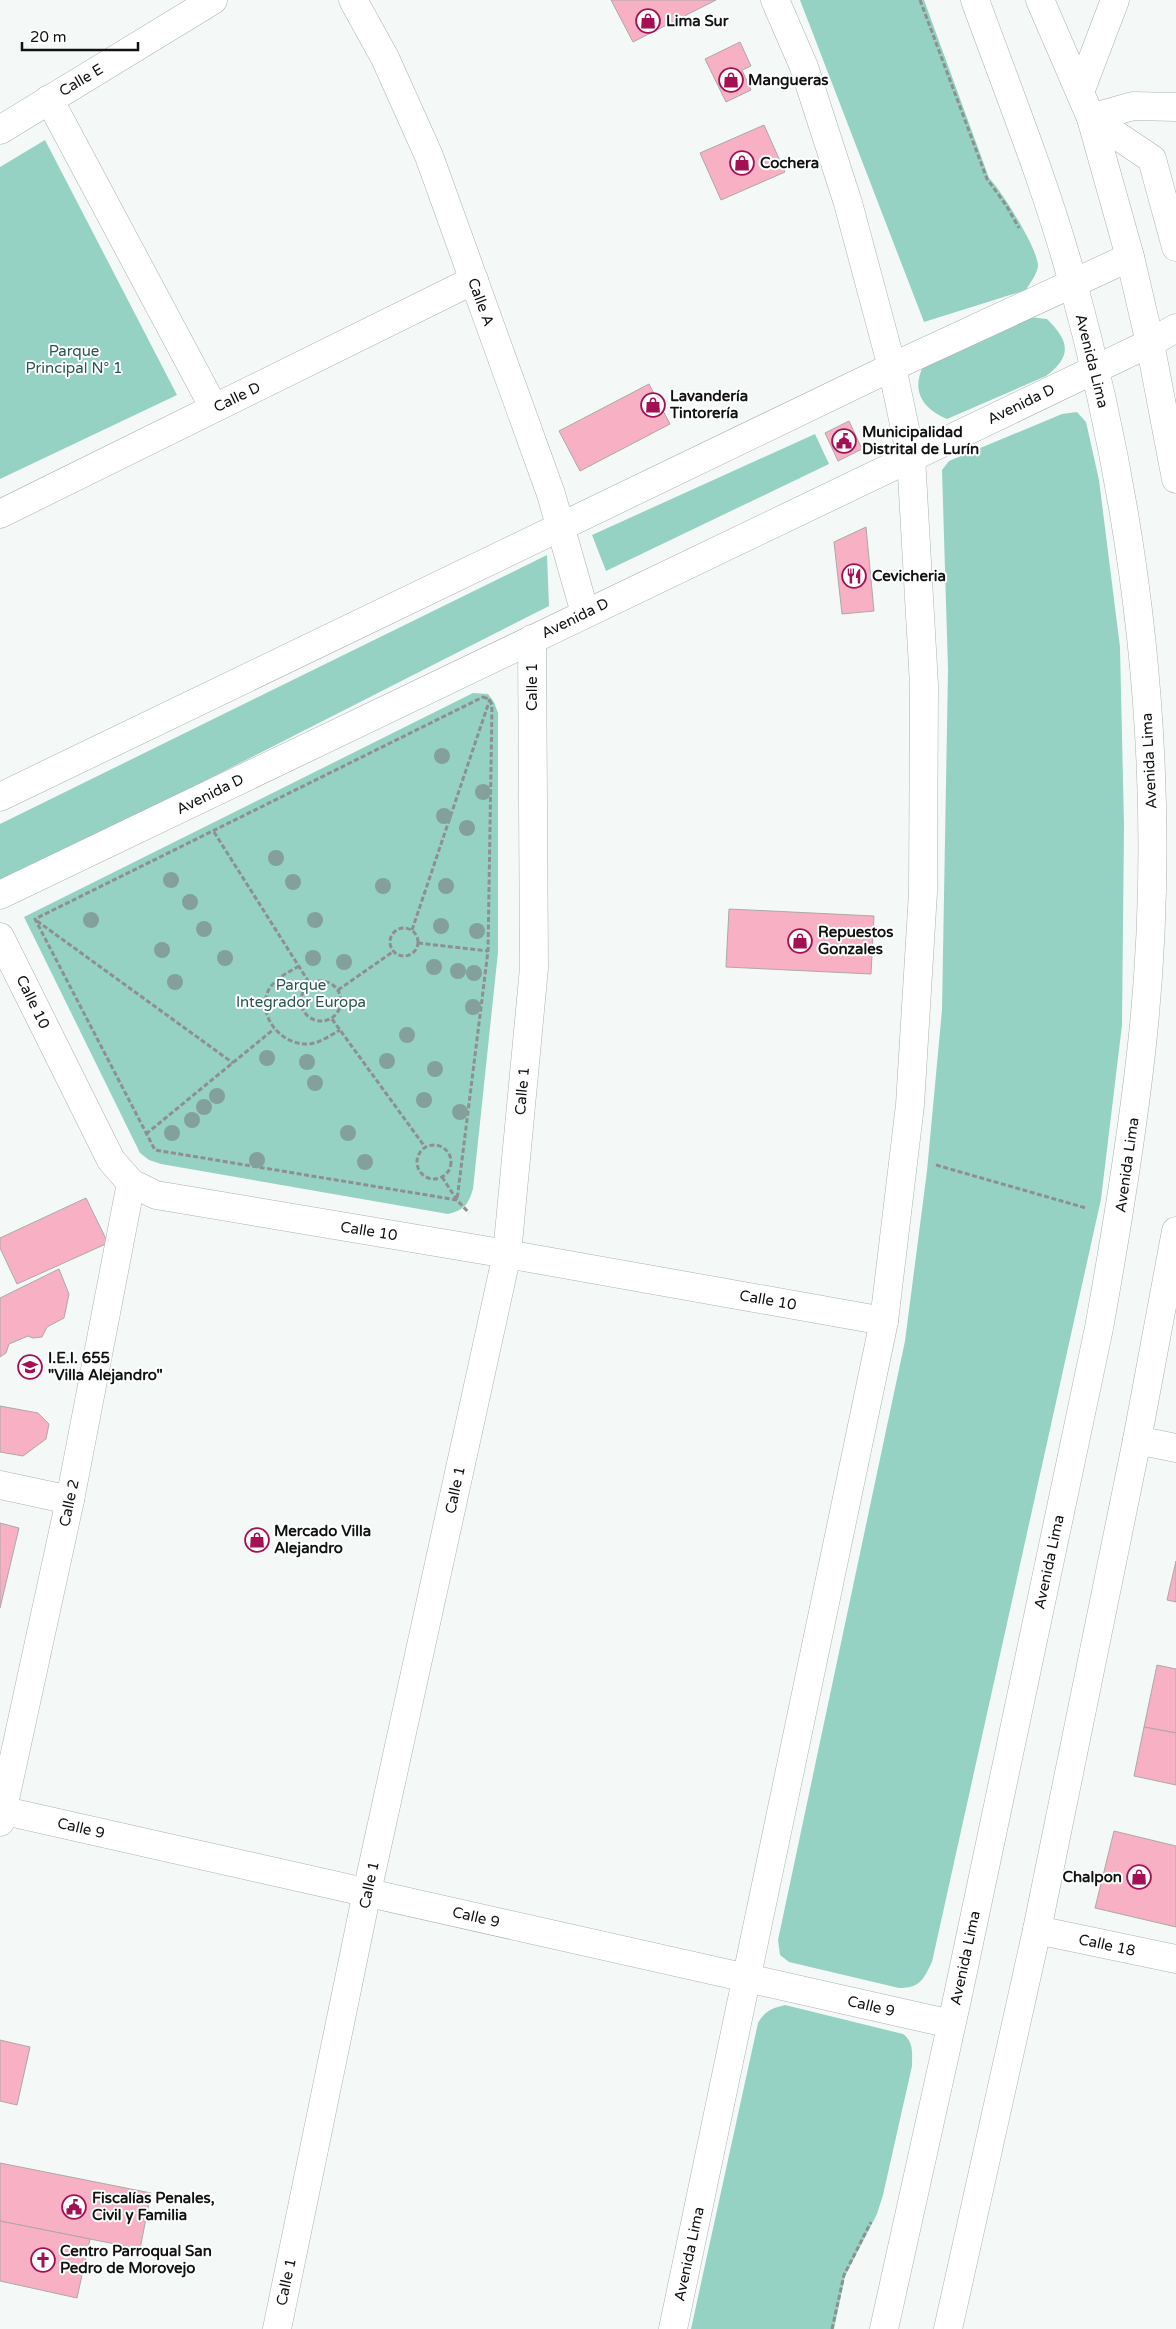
<svg xmlns="http://www.w3.org/2000/svg" width="1176" height="2329" viewBox="0 0 1176 2329" font-family="'Varela Round',sans-serif">
<style>
.green{fill:#95d2c3}
.building{fill:#f7b0c4;stroke:#ada8a9}
.lines{fill:none;stroke-linecap:round;stroke-linejoin:round}
.minor-casing{stroke:#acb1af;stroke-width:29}
.major-casing{stroke:#acb1af;stroke-width:29}
.path{stroke:#8d908f;stroke-width:3;stroke-dasharray:5 2.5;stroke-linecap:butt}
.minor{stroke:#fff;stroke-width:28}
.major{stroke:#fff;stroke-width:28}
.tree{fill:#83a09a}
.labels{text-anchor:middle;stroke-width:4;stroke-linejoin:round;paint-order:stroke}
.poi-label{font-size:15px;font-weight:bold;fill:#111313;stroke:#fff;text-anchor:start}
.street-label{font-size:15px;fill:#111313;stroke:#fff}
.park-label{font-size:15px;fill:#27574d;stroke:#fff}
</style>
<rect width="100%" height="100%" fill="#f4f9f7"/>
<g class="green">
<path d="M800 0H924L989 178C1002 191 1037 248 1038 265 1038 273 1030 283 1026 290L924 322Z"/>
<path d="M45 140 177 395 0 479V167Z"/>
<path d="M1028 317 1047 319C1070 342 1072 356 1046 376L947 419C921 408 911 390 924 364Z"/>
<path d="M1077 412 1086 422 1099 480 1120 647 1124 825 1122 1025 1101 1199 932 1962C923 1980 920 1988 899 1988L789 1962 780 1955 778 1940 905 1341 927 1171 942 1010 948 669 942 470 949 461 1062 414Z"/>
<path d="M815 434 829 464 606 571 592 535Z"/>
<path d="M547 555 549 606 0 885V824Z"/>
<path d="M473 693 488 694 494 702 498 713V952L473 1189C468 1205 464 1210 448 1214L161 1164 149 1160 140 1153 24 917Z"/>
<path d="M785 2005 903 2034C914 2042 912 2053 912 2066L883 2195 877 2214 845 2276 834 2329H691L758 2023C765 2011 772 2008 785 2005Z"/>
</g>
<g class="building">
<path d="M611 0H716L633 42Z"/>
<path d="M740 42 751 66 742 70 751 90 726 102 705 59Z"/>
<path d="M764 125 785 172 721 200 700 153Z"/>
<path d="M649 384 670 424 580 471 559 431Z"/>
<path d="M849 421 862 449 838 461 825 433Z"/>
<path d="M866 527 874 611 842 614 834 542Z"/>
<path d="M729 909 874 916 871 974 726 967Z"/>
<path d="M86 1198 108 1243 17 1284 0 1248V1238Z"/>
<path d="M59 1269 69 1294 64 1318 47 1327 42 1337 33 1338 28 1336 9 1344 6 1353 0 1357V1298Z"/>
<path d="M0 1406 38 1413 49 1424 46 1439 23 1456 0 1452Z"/>
<path d="M0 1523 19 1528 0 1608Z"/>
<path d="M1176 1561V1602L1167 1600Z"/>
<path d="M1157 1665 1176 1669V1733L1144 1727Z"/>
<path d="M1144 1727 1176 1733V1785L1134 1776Z"/>
<path d="M1114 1831 1176 1846V1927L1095 1908Z"/>
<path d="M0 2040 30 2047 17 2105 0 2101Z"/>
<path d="M0 2163 151 2193 140 2249 0 2221Z"/>
<path d="M0 2221 90 2239 77 2298 0 2281Z"/>
</g>
<g class="lines">
<g class="minor-casing">
<g id="minor">
<path d="M353 0 385 58 429 156 551 494 585 613"/>
<path d="M1080 92 1115 0"/>
<path d="M49 99 214 408"/>
<path d="M1091 118 1152 159 1176 247"/>
<path d="M1091 118 1133 106 1176 107"/>
<path d="M0 130 213 0"/>
<path d="M0 514 474 280"/>
<path d="M0 797 892 367 1130 257"/>
<path d="M0 895 1150 343 1176 328"/>
<path d="M0 937 111 1160 131 1183 156 1195 507 1254 884 1321"/>
<path d="M1137 1440 1176 1448"/>
<path d="M0 1485 70 1500"/>
<path d="M0 1810 951 2024"/>
<path d="M0 1822 70 1500 131 1183"/>
<path d="M1037 1930 1176 1959"/>
<path d="M277 2329 367 1892 507 1254 534 968 532 639"/>
<path d="M673 2329 884 1321 910 1105 923 892 924 685 911 457 892 367 848 203 804 67 775 0"/>
</g>
</g>
<g class="major-casing">
<g id="major">
<path d="M1040 0 1091 118 1130 257 1150 343 1176 479"/>
<path d="M884 2329 958 1995 1099 1328C1117 1228 1134 1127 1144 1025 1168 776 1139 524 1073 283 1047 187 1009 94 975 0"/>
<path d="M948 2329 1037 1930 1137 1440 1176 1231"/>
</g>
</g>
<g class="path">
<path d="M920 0 987 179 1006 205 1019 228"/>
<path d="M483 697 489 699 492 705 488 951 457 1200 155 1150 35 919Z"/>
<path d="M214 832 310 984"/>
<path d="M37 921 233 1063"/>
<circle cx="404" cy="942" r="14"/>
<path d="M412 930 490 699"/>
<path d="M418 943 488 951"/>
<path d="M299 966C291 971 282 975 276 981 250 1003 275 1046 309 1044 320 1043 331 1035 340 1030"/>
<circle cx="321" cy="1001" r="20"/>
<path d="M338 990 394 951"/>
<path d="M332 1019 425 1147"/>
<path d="M146 1134 274 1029"/>
<circle cx="434" cy="1162" r="17"/>
<path d="M936 1165 1086 1208"/>
<path d="M442 1177 457 1200 469 1213"/>
<path d="M832 2329 844 2275 871 2222"/>
</g>
<use href="#minor" class="minor"/>
<use href="#major" class="major"/>
</g>
<g class="tree">
<circle cx="442" cy="756" r="8"/>
<circle cx="483" cy="792" r="8"/>
<circle cx="444" cy="816" r="8"/>
<circle cx="467" cy="828" r="8"/>
<circle cx="276" cy="858" r="8"/>
<circle cx="171" cy="880" r="8"/>
<circle cx="293" cy="882" r="8"/>
<circle cx="383" cy="886" r="8"/>
<circle cx="446" cy="886" r="8"/>
<circle cx="190" cy="902" r="8"/>
<circle cx="91" cy="920" r="8"/>
<circle cx="315" cy="920" r="8"/>
<circle cx="441" cy="926" r="8"/>
<circle cx="204" cy="929" r="8"/>
<circle cx="477" cy="931" r="8"/>
<circle cx="162" cy="950" r="8"/>
<circle cx="225" cy="958" r="8"/>
<circle cx="313" cy="958" r="8"/>
<circle cx="344" cy="962" r="8"/>
<circle cx="434" cy="967" r="8"/>
<circle cx="458" cy="971" r="8"/>
<circle cx="474" cy="973" r="8"/>
<circle cx="175" cy="982" r="8"/>
<circle cx="473" cy="1007" r="8"/>
<circle cx="407" cy="1035" r="8"/>
<circle cx="267" cy="1058" r="8"/>
<circle cx="387" cy="1061" r="8"/>
<circle cx="307" cy="1062" r="8"/>
<circle cx="435" cy="1069" r="8"/>
<circle cx="315" cy="1083" r="8"/>
<circle cx="217" cy="1096" r="8"/>
<circle cx="424" cy="1100" r="8"/>
<circle cx="204" cy="1107" r="8"/>
<circle cx="460" cy="1112" r="8"/>
<circle cx="192" cy="1120" r="8"/>
<circle cx="172" cy="1133" r="8"/>
<circle cx="348" cy="1133" r="8"/>
<circle cx="257" cy="1160" r="8"/>
<circle cx="365" cy="1162" r="8"/>
</g>
<defs>
<g id="shop-ring" transform="scale(1.25)"><circle r="9.5" fill="#fff" stroke="#a31154" stroke-width="1.5"/><path d="M-5-2.5h2.3a2.7 3.5 0 0 1 5.4 0H5L5.5 6h-11ZM-1.5-2.5h3a1.5 2.3 0 0 0-3 0Z" fill="#a31154"/></g>
<g id="civic-ring" transform="scale(1.25)"><circle r="9.5" fill="#fff" stroke="#a31154" stroke-width="1.5"/><path d="M-.6-6.5H3V-4.5H.6V-3L4-1V1h2V6H-6V1h2V-1L-.6-3ZM-1.2 2.5V6h2.4V2.5Z" fill="#a31154"/></g>
<g id="restaurant-ring" transform="scale(1.25)"><circle r="9.5" fill="#fff" stroke="#a31154" stroke-width="1.5"/><path d="M-5-6h1v4h1v-4h1v4h1v-4h1v5L-1.5 .5V6h-2V.5L-5-1ZM5-6V6H3V1.5H1.5Q1.5-4 5-6Z" fill="#a31154"/></g>
<g id="school-ring" transform="scale(1.25)"><circle r="9.5" fill="#fff" stroke="#a31154" stroke-width="1.5"/><path d="M0-5L7-2L0 1L-7-2ZM-4 1L0 2.5L4 1V4Q0 6-4 4Z" fill="#a31154"/></g>
<g id="church-ring" transform="scale(1.25)"><circle r="9.5" fill="#fff" stroke="#a31154" stroke-width="1.5"/><path d="M-1.2-6h2.4v3.5h3.3v2.4h-3.3V6h-2.4V-.1h-3.3v-2.4h3.3Z" fill="#a31154"/></g>
</defs>
<g fill-rule="evenodd">
<use href="#shop-ring" x="648" y="21"/>
<use href="#shop-ring" x="731" y="80"/>
<use href="#shop-ring" x="742" y="163"/>
<use href="#shop-ring" x="653" y="405"/>
<use href="#civic-ring" x="844" y="441"/>
<use href="#restaurant-ring" x="854" y="576"/>
<use href="#shop-ring" x="800" y="941"/>
<use href="#school-ring" x="30" y="1367"/>
<use href="#shop-ring" x="257" y="1540"/>
<use href="#shop-ring" x="1139" y="1877"/>
<use href="#civic-ring" x="74" y="2207"/>
<use href="#church-ring" x="43" y="2260"/>
</g>
<g class="labels">
<g class="poi-label">
<text x="666" y="26">Lima Sur</text>
<text x="748" y="85">Mangueras</text>
<text x="760" y="168">Cochera</text>
<text x="670" y="401">Lavandería<tspan x="670" dy="17">Tintorería</tspan></text>
<text x="862" y="437">Municipalidad<tspan x="862" dy="17">Distrital de Lurín</tspan></text>
<text x="872" y="581">Cevicheria</text>
<text x="818" y="937">Repuestos<tspan x="818" dy="17">Gonzales</tspan></text>
<text x="48" y="1363">I.E.I. 655<tspan x="48" dy="17">"Villa Alejandro"</tspan></text>
<text x="274" y="1536">Mercado Villa<tspan x="274" dy="17">Alejandro</tspan></text>
<text x="1122" y="1882" text-anchor="end">Chalpon</text>
<text x="92" y="2203">Fiscalías Penales,<tspan x="92" dy="17">Civil y Familia</tspan></text>
<text x="60" y="2256">Centro Parroqual San<tspan x="60" dy="17">Pedro de Morovejo</tspan></text>
</g>
<g class="street-label">
<text transform="translate(81 80) rotate(-31)" y="5">Calle E</text>
<text transform="translate(481 302) rotate(70)" y="5">Calle A</text>
<text transform="translate(1092 361) rotate(76)" y="5">Avenida Lima</text>
<text transform="translate(237 397) rotate(-26)" y="5">Calle D</text>
<text transform="translate(1021 404) rotate(-26)" y="5">Avenida D</text>
<text transform="translate(575 618) rotate(-26)" y="5">Avenida D</text>
<text transform="translate(532 687) rotate(-90)" y="5">Calle 1</text>
<text transform="translate(1149 761) rotate(-93)" y="5">Avenida Lima</text>
<text transform="translate(210 794) rotate(-26)" y="5">Avenida D</text>
<text transform="translate(33 1002) rotate(64)" y="5">Calle 10</text>
<text transform="translate(522 1091) rotate(-85)" y="5">Calle 1</text>
<text transform="translate(1127 1165) rotate(-82)" y="5">Avenida Lima</text>
<text transform="translate(369 1231) rotate(9)" y="5">Calle 10</text>
<text transform="translate(768 1300) rotate(10)" y="5">Calle 10</text>
<text transform="translate(455 1490) rotate(-78)" y="5">Calle 1</text>
<text transform="translate(69 1503) rotate(-78)" y="5">Calle 2</text>
<text transform="translate(1049 1562) rotate(-78)" y="5">Avenida Lima</text>
<text transform="translate(81 1828) rotate(13)" y="5">Calle 9</text>
<text transform="translate(369 1885) rotate(-78)" y="5">Calle 1</text>
<text transform="translate(476 1917) rotate(13)" y="5">Calle 9</text>
<text transform="translate(1107 1945) rotate(12)" y="5">Calle 18</text>
<text transform="translate(965 1958) rotate(-78)" y="5">Avenida Lima</text>
<text transform="translate(871 2006) rotate(13)" y="5">Calle 9</text>
<text transform="translate(689 2254) rotate(-78)" y="5">Avenida Lima</text>
<text transform="translate(286 2282) rotate(-78)" y="5">Calle 1</text>
</g>
<g class="park-label">
<text x="74" y="356">Parque<tspan x="74" dy="17">Principal N° 1</tspan></text>
<text x="301" y="990">Parque<tspan x="301" dy="17">Integrador Europa</tspan></text>
</g>
</g>
<path d="M22 42v8h116v-8" fill="none" stroke="#111313" stroke-width="2.5"/>
<text x="30" y="42" font-size="15" fill="#111313" stroke="#ffffff" stroke-width="4" paint-order="stroke">20 m</text>
</svg>
